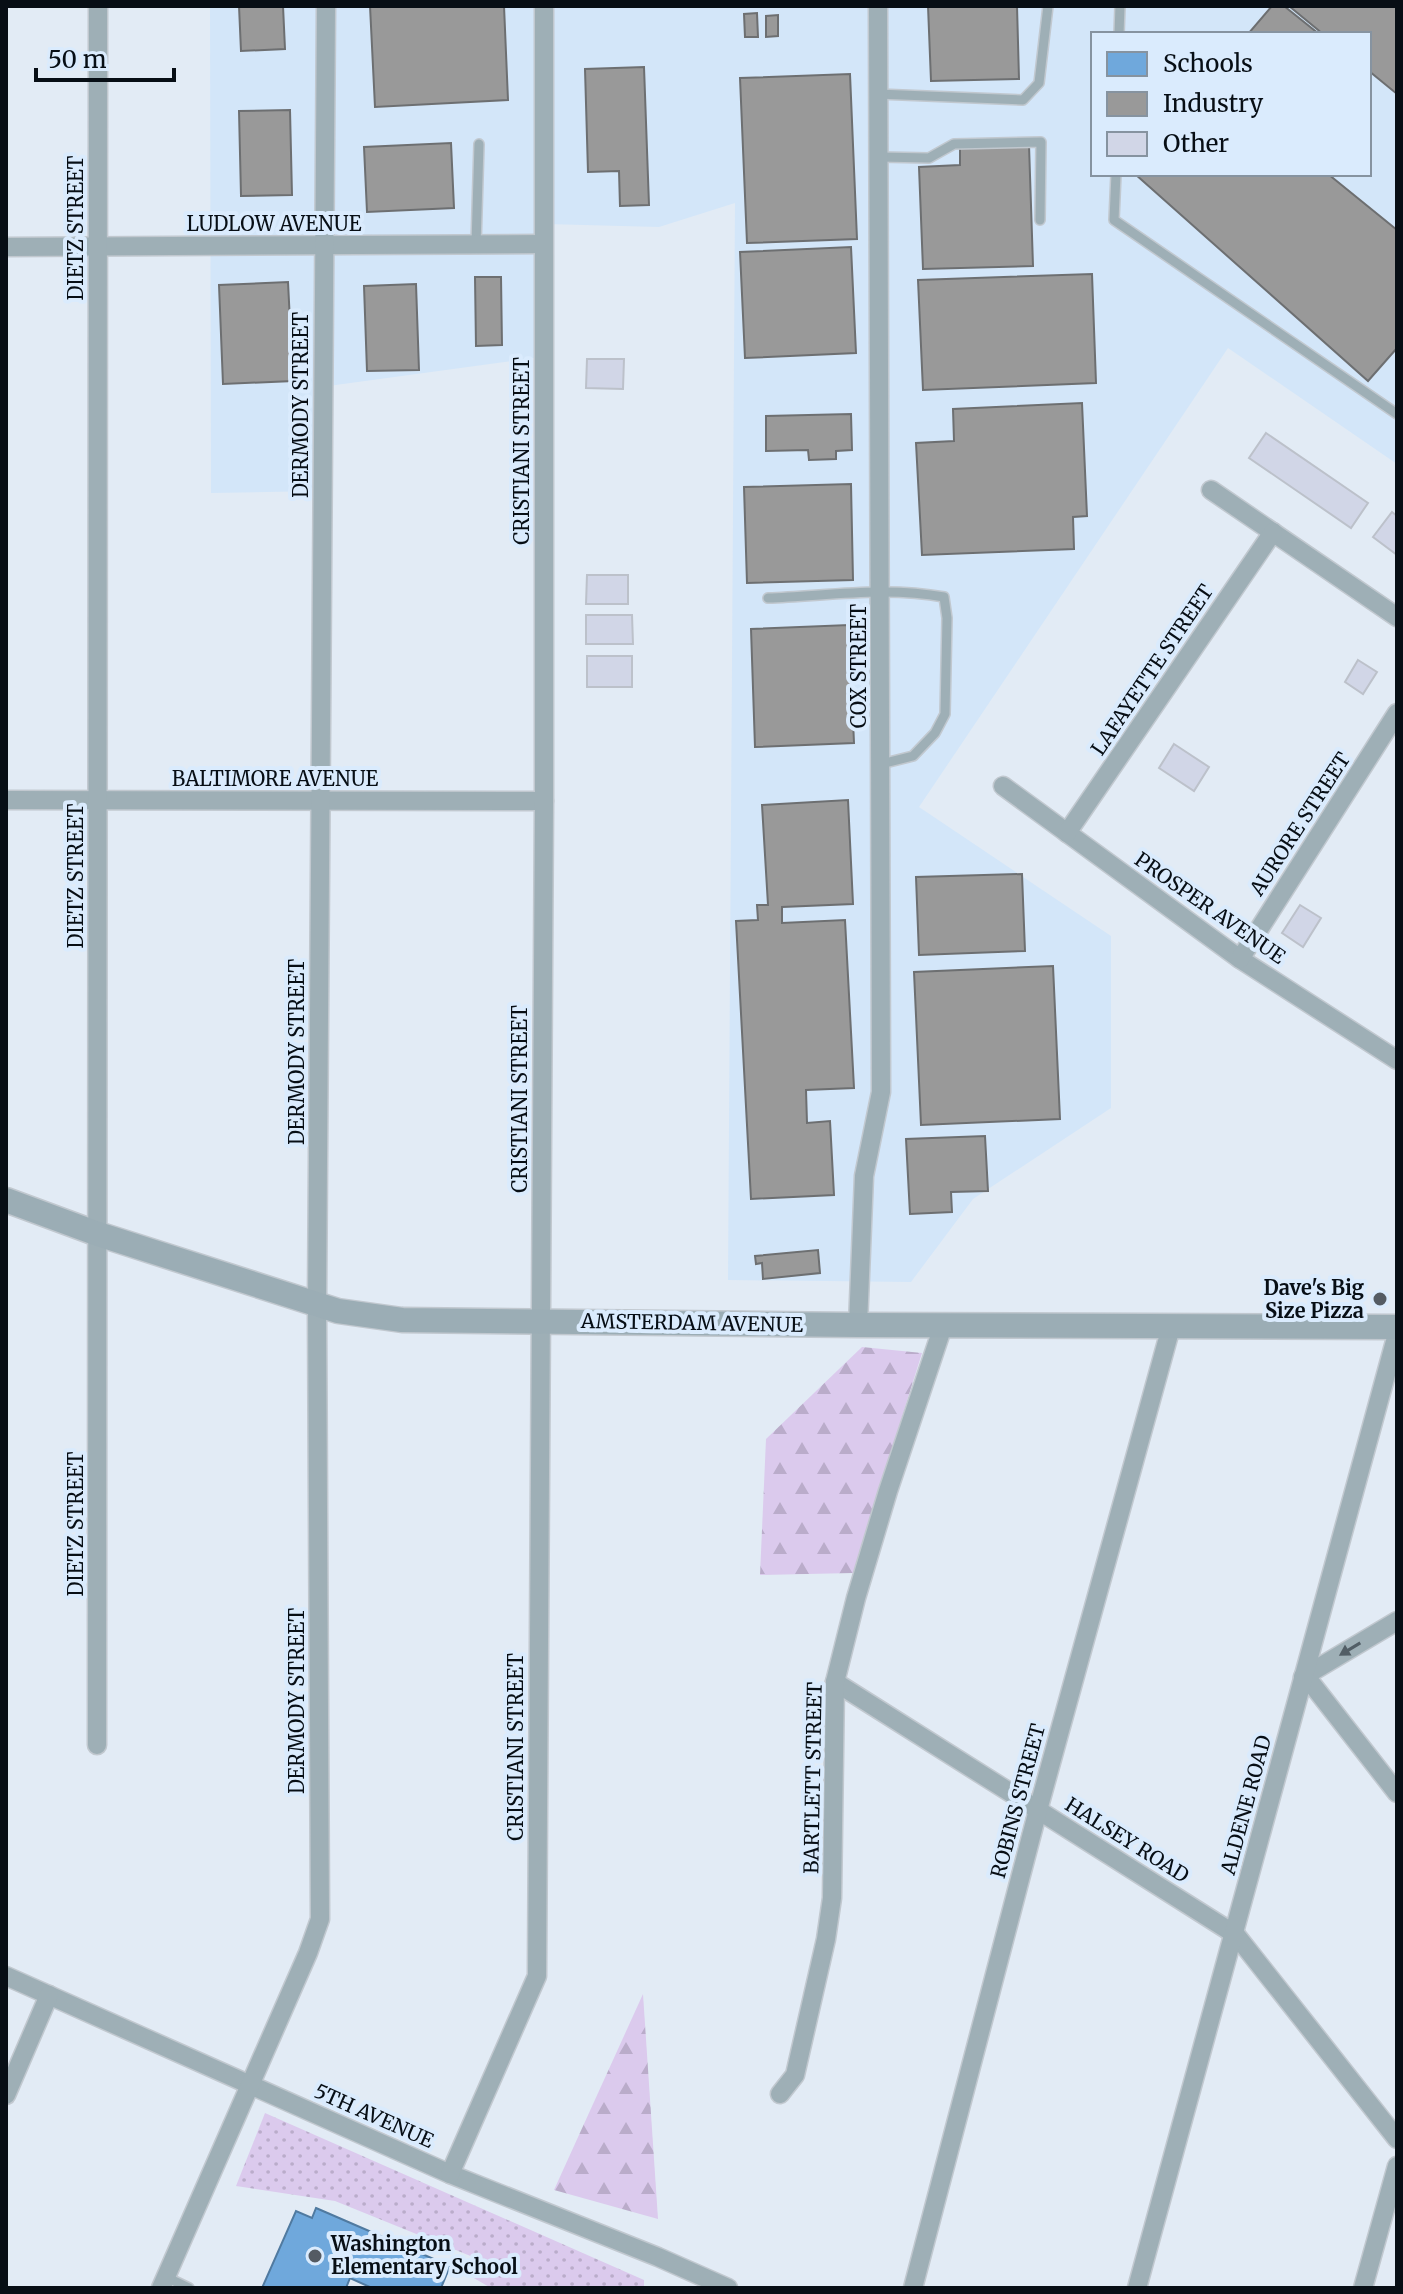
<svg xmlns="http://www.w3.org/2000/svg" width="1403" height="2294" viewBox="0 0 1403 2294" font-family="Merriweather,serif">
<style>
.built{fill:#d3e6f9;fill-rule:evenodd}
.green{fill:url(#green-dots)}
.forest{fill:url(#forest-firs)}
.schools{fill:#6fa8dc;stroke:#507aa0;stroke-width:2}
.industry{fill:#999;stroke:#6d6f71;stroke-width:2}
.building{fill:#d1d6e7;stroke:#bcc1ca;stroke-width:2}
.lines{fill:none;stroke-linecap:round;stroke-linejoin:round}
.service-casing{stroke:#c1c8cf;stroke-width:12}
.minor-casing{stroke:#c1c8cf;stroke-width:21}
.secondary-casing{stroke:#c1c8cf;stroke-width:27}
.service{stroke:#9eafb6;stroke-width:9}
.minor{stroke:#9eafb6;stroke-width:18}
.secondary{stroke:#9badb5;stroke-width:24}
.oneway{fill:#525e66}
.poi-dot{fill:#545b63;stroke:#daebfd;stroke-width:3}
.labels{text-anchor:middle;stroke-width:8;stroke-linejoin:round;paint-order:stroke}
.street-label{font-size:20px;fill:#070e15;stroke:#daebfd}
.poi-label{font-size:20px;font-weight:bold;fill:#070e15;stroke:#daebfd;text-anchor:end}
</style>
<defs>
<pattern id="green-dots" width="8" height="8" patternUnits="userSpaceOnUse" patternTransform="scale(2)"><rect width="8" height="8" fill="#dbcaed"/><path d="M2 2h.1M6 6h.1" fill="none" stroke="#baacca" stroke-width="1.8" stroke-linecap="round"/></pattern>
<pattern id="forest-firs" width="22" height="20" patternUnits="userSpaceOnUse" patternTransform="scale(2)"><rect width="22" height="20" fill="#dbcaed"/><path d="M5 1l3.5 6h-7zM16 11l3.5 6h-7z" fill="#baacca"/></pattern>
</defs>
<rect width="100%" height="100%" fill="#e2ebf5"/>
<path class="built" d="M210 6H1397V464L1228 348 919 807 1111 936V1108L973 1199 911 1282 728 1280 735 203 659 227 546 224 542 357 321 387 319 491 211 493ZM1093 34H1369V174H1093Z"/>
<path class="green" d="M265 2113 644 2280V2288H491L460 2270 473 2257 335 2201 236 2186Z"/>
<g class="forest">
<path d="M862 1347 922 1353 853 1573 760 1575 766 1439Z"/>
<path d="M643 1994 658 2219 554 2190Z"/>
</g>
<path class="schools" d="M316 2208 450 2266 441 2288H372L350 2278 346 2288H262L296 2211 312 2218Z"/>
<g class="industry">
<path d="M239 6H283L285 49 241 51Z"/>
<path d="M370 6H504L508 100 375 107Z"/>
<path d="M928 6H1017L1019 79 931 81Z"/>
<path d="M1272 6H1284L1319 34H1248Z"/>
<path d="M1289 6H1397V94L1369 71V34H1323Z"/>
<path d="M757 13 758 37H745L744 14Z"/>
<path d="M778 15V36L766 37V16Z"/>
<path d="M644 67 649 205 620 206 619 171 588 172 585 69Z"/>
<path d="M850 74 857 239 747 243 740 78Z"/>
<path d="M290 110 292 195 241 196 239 111Z"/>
<path d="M451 143 454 208 367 212 364 147Z"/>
<path d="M1029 145 1033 266 923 269 919 167 960 165V147Z"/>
<path d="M1135 174H1328L1397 230V348L1368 381Z"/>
<path d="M851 247 856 353 745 358 740 252Z"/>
<path d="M1092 274 1096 383 923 390 918 280Z"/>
<path d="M475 277H501L502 345 476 346Z"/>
<path d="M288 282 293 381 223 384 219 285Z"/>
<path d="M416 284 419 370 367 371 364 286Z"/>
<path d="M1082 403 1087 516 1073 517 1074 549 922 555 916 443 954 441 953 409Z"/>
<path d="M851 414 852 450 836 451V459L809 460 808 450 766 451V416Z"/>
<path d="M851 484 853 580 747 583 744 487Z"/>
<path d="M849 625 854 743 755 747 751 629Z"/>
<path d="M848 800 853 904 782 907V923L845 920 854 1088 806 1090 807 1123 830 1121 834 1195 751 1199 736 921 758 920 757 905H768L762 805Z"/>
<path d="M1022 874 1025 951 919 955 916 877Z"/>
<path d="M1053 966 1060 1119 921 1125 914 972Z"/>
<path d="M985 1136 988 1191 951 1192 952 1212 910 1214 906 1139Z"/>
<path d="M818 1250 820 1273 763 1279 762 1263 756 1264 755 1256Z"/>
</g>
<g class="building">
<path d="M587 359H624L623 389 586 388Z"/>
<path d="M1266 433 1368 503 1351 528 1249 458Z"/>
<path d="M1392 512 1397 516V555L1373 537Z"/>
<path d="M587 575H628V604H586Z"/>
<path d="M586 615H632L633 644H586Z"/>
<rect x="587" y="656" width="45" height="31"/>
<path d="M1358 660 1377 672 1363 694 1345 682Z"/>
<path d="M1174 744 1209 767 1194 791 1159 768Z"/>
<path d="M1300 905 1321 918 1303 947 1282 933Z"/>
</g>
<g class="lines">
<g class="service-casing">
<g id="service">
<path d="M1119 34 1120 6"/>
<path d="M878 94 1023 100 1039 83 1048 6"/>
<path d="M880 157 929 158 954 144 1041 142 1040 220"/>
<path d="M1116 174 1114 220 1397 414"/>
<path d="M476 245 479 144"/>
<path d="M768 598C826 596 885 586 944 597L947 618 945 714 935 733 913 756 881 764"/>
<path d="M166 2277 189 2288"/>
</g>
</g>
<g class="minor-casing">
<g id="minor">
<path d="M6 247 543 244"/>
<path d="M1211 490 1397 617"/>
<path d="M1003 786 1240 959 1397 1060"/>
<path d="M6 800 544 801"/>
<path d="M1067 833 1273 532"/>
<path d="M1240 959 1397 713"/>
<path d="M858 1325 864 1176 881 1092 878 6"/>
<path d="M1397 1621 1303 1677 1308 1679 1397 1793"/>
<path d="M835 1682 1236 1935 1397 2139"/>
<path d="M97 1745 98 6"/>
<path d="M6 1976 450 2174 658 2257 728 2288"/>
<path d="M780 2094 795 2075 826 1939 832 1898 835 1682 856 1598 888 1491 943 1326"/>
<path d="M6 2095 49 1995"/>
<path d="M450 2174 537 1976 544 801V6"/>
<path d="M161 2288 308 1953 320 1919 317 1304 326 6"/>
<path d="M913 2288 1038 1810 1171 1327"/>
<path d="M1137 2288 1397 1334"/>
<path d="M1363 2288 1397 2166"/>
</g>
</g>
<g class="secondary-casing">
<path id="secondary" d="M6 1200 98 1234 338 1311 402 1320 858 1325 1397 1327"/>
</g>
<use href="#service" class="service"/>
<use href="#minor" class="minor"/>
<use href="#secondary" class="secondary"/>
</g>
<defs><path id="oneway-solid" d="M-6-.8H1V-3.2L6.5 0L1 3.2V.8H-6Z" transform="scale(2)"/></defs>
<use class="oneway" href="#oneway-solid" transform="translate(1350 1649) rotate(149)"/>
<g class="poi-dot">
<circle cx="1380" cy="1299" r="8"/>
<circle cx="315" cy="2256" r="8"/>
</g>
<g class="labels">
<g class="street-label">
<text x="274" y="231">LUDLOW AVENUE</text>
<text transform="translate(76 228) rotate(-90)" y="7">DIETZ STREET</text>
<text transform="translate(301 405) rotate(-90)" y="7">DERMODY STREET</text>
<text transform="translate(522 451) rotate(-90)" y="7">CRISTIANI STREET</text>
<text transform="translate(859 666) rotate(-90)" y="7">COX STREET</text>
<text transform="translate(1152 670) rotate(-56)" y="7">LAFAYETTE STREET</text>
<text x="275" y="786">BALTIMORE AVENUE</text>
<text transform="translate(1300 824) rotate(-57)" y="7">AURORE STREET</text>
<text transform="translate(76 876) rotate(-90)" y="7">DIETZ STREET</text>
<text transform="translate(1210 908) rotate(35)" y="7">PROSPER AVENUE</text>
<text transform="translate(297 1052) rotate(-90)" y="7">DERMODY STREET</text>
<text transform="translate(520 1099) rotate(-90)" y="7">CRISTIANI STREET</text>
<text transform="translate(692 1323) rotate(1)" y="7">AMSTERDAM AVENUE</text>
<text transform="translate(76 1524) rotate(-90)" y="7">DIETZ STREET</text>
<text transform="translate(297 1701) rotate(-90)" y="7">DERMODY STREET</text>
<text transform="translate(516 1747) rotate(-90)" y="7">CRISTIANI STREET</text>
<text transform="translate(813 1778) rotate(-89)" y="7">BARTLETT STREET</text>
<text transform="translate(1018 1801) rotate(-75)" y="7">ROBINS STREET</text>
<text transform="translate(1246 1805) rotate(-75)" y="7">ALDENE ROAD</text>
<text transform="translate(1127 1840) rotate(32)" y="7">HALSEY ROAD</text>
<text transform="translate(374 2116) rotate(24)" y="7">5TH AVENUE</text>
</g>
<g class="poi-label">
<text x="1364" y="1295">Dave's Big<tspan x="1364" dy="23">Size Pizza</tspan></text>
<text x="331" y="2251" text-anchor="start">Washington<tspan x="331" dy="23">Elementary School</tspan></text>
</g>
</g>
<rect width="1403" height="2294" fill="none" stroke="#070e15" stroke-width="16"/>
<rect x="1091" y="32" width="280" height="144" fill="#daebfd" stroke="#8693a0" stroke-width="2"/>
<rect x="1107" y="52" width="40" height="24" fill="#6fa8dc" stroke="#8693a0" stroke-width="2"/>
<text x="1163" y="72" font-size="24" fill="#070e15">Schools</text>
<rect x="1107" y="92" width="40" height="24" fill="#999999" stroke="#8693a0" stroke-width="2"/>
<text x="1163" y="112" font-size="24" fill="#070e15">Industry</text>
<rect x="1107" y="132" width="40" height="24" fill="#d1d6e7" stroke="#8693a0" stroke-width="2"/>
<text x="1163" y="152" font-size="24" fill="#070e15">Other</text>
<path d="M36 68v12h138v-12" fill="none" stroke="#070e15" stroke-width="4"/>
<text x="48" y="68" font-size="24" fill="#070e15" stroke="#daebfd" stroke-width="6" paint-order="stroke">50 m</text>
</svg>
